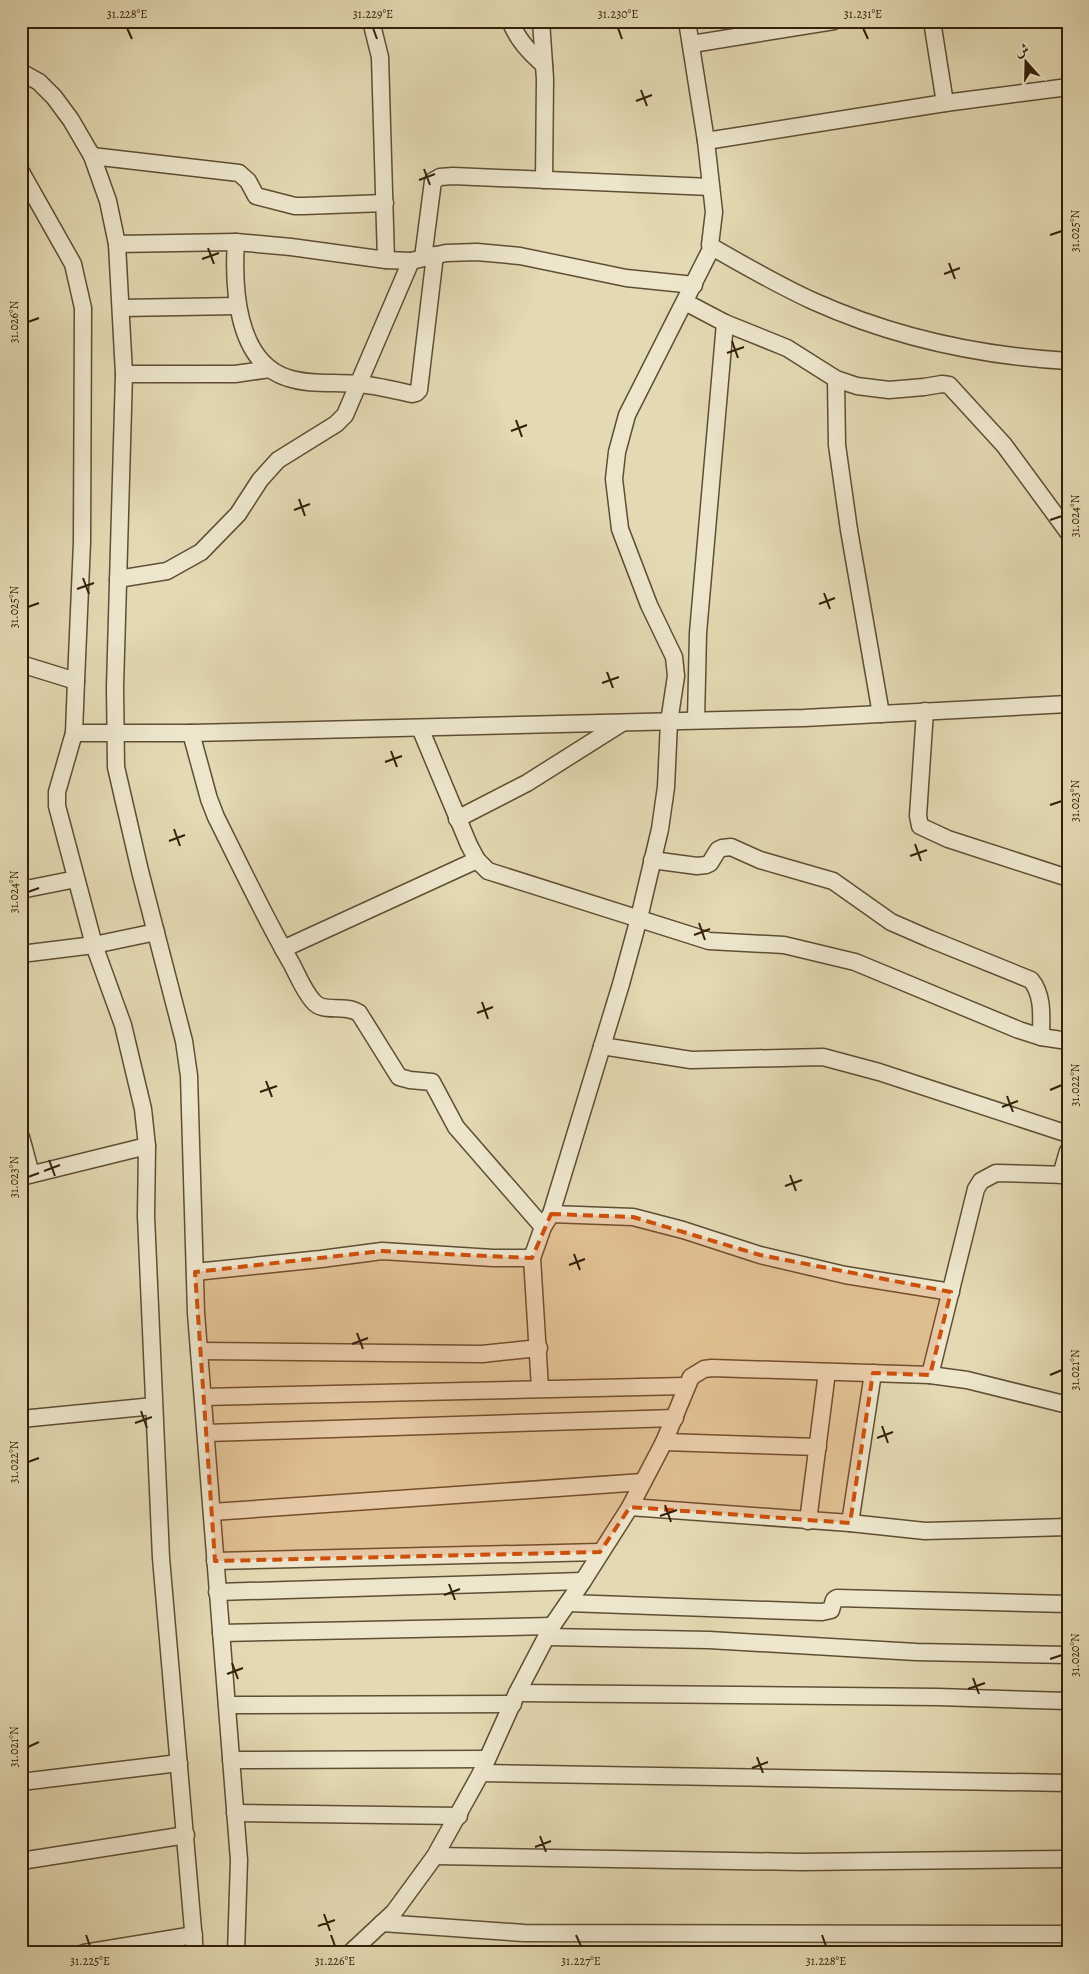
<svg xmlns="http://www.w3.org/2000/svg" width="1089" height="1974" viewBox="0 0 1089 1974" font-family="Alegreya,Amiri,serif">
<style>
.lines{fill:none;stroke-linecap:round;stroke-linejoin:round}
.minor-casing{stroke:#5f4e34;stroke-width:19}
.minor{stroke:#ede6cd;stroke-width:16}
.marked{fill:#cd500c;fill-opacity:0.2;stroke:#cd500c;stroke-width:4;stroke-dasharray:10 6;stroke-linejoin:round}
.ticks{fill:none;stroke:#33200a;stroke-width:2}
.neatline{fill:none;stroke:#33200a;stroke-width:2}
.ticks-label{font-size:12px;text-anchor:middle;fill:#33200a}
</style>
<rect width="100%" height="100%" fill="#e3d9b2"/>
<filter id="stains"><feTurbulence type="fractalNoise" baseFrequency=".004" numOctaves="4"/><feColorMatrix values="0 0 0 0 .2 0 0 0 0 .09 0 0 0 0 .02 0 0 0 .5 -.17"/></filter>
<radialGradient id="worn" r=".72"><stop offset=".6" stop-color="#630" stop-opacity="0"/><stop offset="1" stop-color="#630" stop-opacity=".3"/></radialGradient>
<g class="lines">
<g class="minor-casing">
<g id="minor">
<path d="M371 21 380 57 386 260"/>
<path d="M510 21C518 40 529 52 544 65"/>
<path d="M541 21 545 79 544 180"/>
<path d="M932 21 945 103"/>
<path d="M692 44 834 21"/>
<path d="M21 72 39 82 54 97 71 120 92 156 108 201 117 244 124 374 115 687 116 767 140 871 184 1041 189 1076 196 1313 239 1860 236 1953"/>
<path d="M706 141 945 103 1068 87"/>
<path d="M92 156 239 173 248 181 256 196 295 206H304L385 203"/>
<path d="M21 172 73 264 83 308 82 542 76 681 74 733 57 792V806L94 945 123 1025 143 1109 147 1146 146 1216 161 1558 195 1953"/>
<path d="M236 242C233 286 236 362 288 378 309 385 334 382 356 384 375 385 394 390 412 394L416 393 419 390 435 255"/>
<path d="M117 244 236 242 291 247 386 260 411 261 446 253 477 252 520 256 626 278 694 285"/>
<path d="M712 247C745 266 778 285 813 301 893 337 980 356 1068 361"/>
<path d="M423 258 433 181 440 177 453 176 711 187"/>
<path d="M685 302 725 323 787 348 836 379 857 386 889 390 924 387 942 384 949 385 1004 445 1068 532"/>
<path d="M121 308 237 306"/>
<path d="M124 374H235L270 369"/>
<path d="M836 379 837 445 849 530 881 714"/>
<path d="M118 579 167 571 201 552 238 514 260 480 278 460 336 424 345 415 411 261"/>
<path d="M21 664 76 681"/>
<path d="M925 711 918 816 920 826 948 839 1068 878"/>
<path d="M696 720 698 633 725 323"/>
<path d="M420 728 469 845 477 860 488 871 709 941 784 945 855 962 1019 1030 1041 1037 1068 1041"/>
<path d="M74 733H191L804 718 1068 704"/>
<path d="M191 733 209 799 216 817C240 865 263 914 290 961 297 973 303 990 313 1001 323 1014 344 1003 359 1013L399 1077 410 1080 432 1082 456 1127 543 1227"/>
<path d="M457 819 527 783 622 723"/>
<path d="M652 860 697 866 706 865 710 863 718 850 722 848 731 847 760 860 833 881 891 922 930 939 1031 980C1044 996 1041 1018 1041 1037"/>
<path d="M21 890 76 879"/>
<path d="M283 949 477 860"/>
<path d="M21 954 94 945 156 932"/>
<path d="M602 1046 691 1060 823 1057 879 1072 1068 1134"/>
<path d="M21 1137 31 1174"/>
<path d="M1061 1175 1068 1151"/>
<path d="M21 1177 147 1146"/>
<path d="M551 1214 633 1217 683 1230 760 1255 845 1275 951 1292"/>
<path d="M195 1272 321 1259 382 1251 493 1258H532"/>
<path d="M199 1351 482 1354 539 1348"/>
<path d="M930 1375 976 1189 981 1181 996 1173 1068 1175"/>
<path d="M540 1388 532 1258 543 1227 551 1214 621 984 639 918 660 829 666 787 669 722 676 676 674 657 649 605 620 529 614 479 617 452 627 415 712 247 710 245 714 212 706 141 687 21"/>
<path d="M203 1397 685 1386"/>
<path d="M21 1419 154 1406"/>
<path d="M206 1433 675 1418"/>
<path d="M664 1442 818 1447"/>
<path d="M630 1507 850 1523 925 1531 1068 1527"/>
<path d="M212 1512 643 1482"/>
<path d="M808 1521 827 1372"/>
<path d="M850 1523 873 1373"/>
<path d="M215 1561 600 1552"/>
<path d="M217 1592 583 1581"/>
<path d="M568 1603 822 1612 831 1610 834 1600 837 1598 1068 1604"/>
<path d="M221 1633 552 1626"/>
<path d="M547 1637 709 1640 916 1652 1068 1655"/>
<path d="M517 1693 938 1697 1068 1701"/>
<path d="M227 1705 513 1704"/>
<path d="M231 1760 487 1759"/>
<path d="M481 1773 1068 1783"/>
<path d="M21 1782 179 1763"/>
<path d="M235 1813 459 1816"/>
<path d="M435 1856 801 1862 1068 1859"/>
<path d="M21 1861 186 1835"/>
<path d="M382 1923 524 1933 1068 1934"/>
<path d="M84 1953 194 1935"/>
<path d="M350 1953 394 1912 435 1856 481 1773 517 1693 552 1626 583 1581 630 1507 664 1442 691 1377 704 1369 712 1368 930 1375 967 1380 1068 1405"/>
</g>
</g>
<use href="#minor" class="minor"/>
</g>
<path class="marked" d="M551 1214 633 1217 760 1255 951 1292 930 1375 873 1373 850 1523 630 1507 600 1552 215 1561 195 1272 382 1251 532 1258Z"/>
<path class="ticks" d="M127 28 132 39M373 28 377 39M618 28 622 39M863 28 868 39M641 90 647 106M636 101 652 95M424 169 430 185M419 180 435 174M1050 235 1062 231M208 248 214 264M202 259 219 253M949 263 955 279M944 274 960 268M28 322 39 318M732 341 738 358M727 353 744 347M516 420 522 437M511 431 527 425M299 499 305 516M294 510 310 504M1050 520 1062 516M83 578 89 594M77 589 94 583M824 593 830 609M819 604 835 598M28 607 39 603M607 672 613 688M602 683 619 677M391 751 397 767M385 762 402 756M1050 805 1062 801M174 829 180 846M169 841 185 835M915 844 921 861M910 856 927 850M28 892 39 888M699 923 705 940M694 935 710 929M482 1002 488 1019M477 1013 493 1007M266 1081 272 1097M1050 1090 1062 1085M260 1092 277 1086M1007 1096 1013 1112M1002 1107 1018 1101M49 1160 55 1176M44 1171 60 1165M790 1175 796 1191M28 1177 39 1173M785 1186 802 1180M574 1254 580 1270M569 1265 585 1259M357 1333 363 1349M352 1344 368 1338M1050 1375 1062 1370M141 1411 147 1428M135 1423 152 1417M882 1426 888 1443M877 1438 893 1432M28 1462 39 1458M665 1505 671 1522M660 1516 677 1510M449 1584 455 1600M444 1595 460 1589M1050 1659 1062 1655M232 1663 238 1679M227 1674 243 1668M973 1678 979 1694M968 1689 985 1683M28 1747 39 1742M757 1757 763 1773M752 1768 768 1762M540 1836 546 1852M535 1847 551 1841M324 1914 330 1931M318 1926 335 1920M86 1935 90 1946M331 1935 335 1946M576 1935 581 1946M822 1935 826 1946"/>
<rect width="1089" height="1974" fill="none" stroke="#e3d9b2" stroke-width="55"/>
<g transform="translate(1026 62) rotate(340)" stroke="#ede6cd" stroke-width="4" paint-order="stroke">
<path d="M0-4L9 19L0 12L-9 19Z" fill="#33200a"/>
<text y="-8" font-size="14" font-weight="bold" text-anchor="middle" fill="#33200a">ش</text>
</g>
<rect x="28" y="28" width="1034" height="1918" class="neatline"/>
<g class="ticks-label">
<text x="127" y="18">31.228°E</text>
<text x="373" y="18">31.229°E</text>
<text x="618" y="18">31.230°E</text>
<text x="863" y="18">31.231°E</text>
<text transform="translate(1075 231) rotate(-90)" y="4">31.025°N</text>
<text transform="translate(14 322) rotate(-90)" y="4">31.026°N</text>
<text transform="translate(1075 516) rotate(-90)" y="4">31.024°N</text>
<text transform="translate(14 607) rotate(-90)" y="4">31.025°N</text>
<text transform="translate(1075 801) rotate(-90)" y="4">31.023°N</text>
<text transform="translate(14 892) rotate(-90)" y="4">31.024°N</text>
<text transform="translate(1075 1085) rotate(-90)" y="4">31.022°N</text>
<text transform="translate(14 1177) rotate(-90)" y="4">31.023°N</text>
<text transform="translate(1075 1370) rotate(-90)" y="4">31.021°N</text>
<text transform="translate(14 1462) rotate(-90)" y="4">31.022°N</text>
<text transform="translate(1075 1655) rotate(-90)" y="4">31.020°N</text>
<text transform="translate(14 1747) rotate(-90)" y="4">31.021°N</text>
<text x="90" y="1965">31.225°E</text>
<text x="335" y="1965">31.226°E</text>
<text x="581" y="1965">31.227°E</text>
<text x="826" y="1965">31.228°E</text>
</g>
<rect width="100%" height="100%" filter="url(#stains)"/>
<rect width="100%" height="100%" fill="url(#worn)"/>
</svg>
